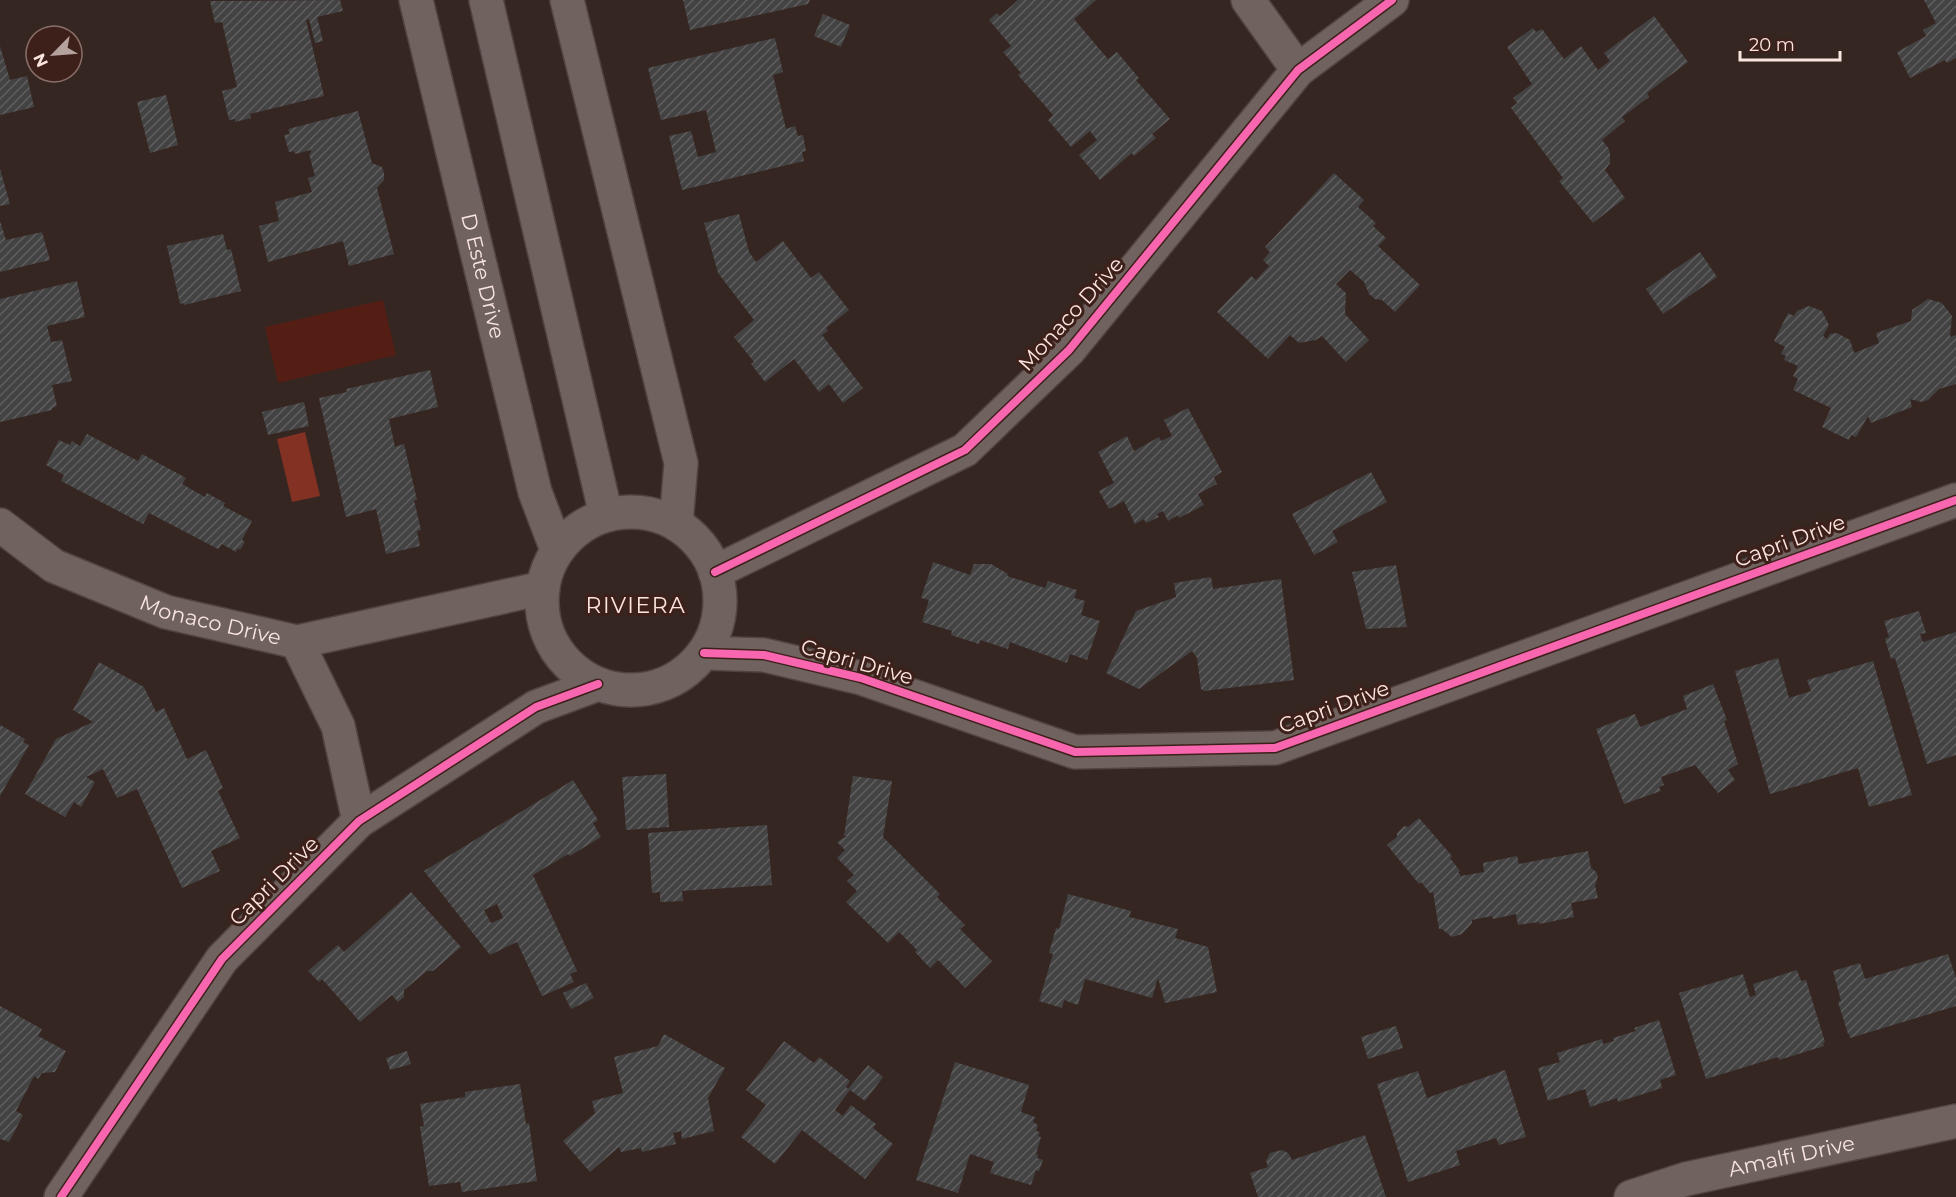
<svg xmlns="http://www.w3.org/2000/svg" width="1956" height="1197" viewBox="0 0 1956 1197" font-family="Montserrat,sans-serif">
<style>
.park{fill:#541e15}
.water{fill:#833123}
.building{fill:url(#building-hatch);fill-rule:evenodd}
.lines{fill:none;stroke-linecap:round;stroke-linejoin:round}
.minor-casing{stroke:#504340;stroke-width:36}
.minor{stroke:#6f625f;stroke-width:33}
.cycleway-casing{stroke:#3e201a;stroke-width:11}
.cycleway{stroke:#f766af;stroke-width:8}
.labels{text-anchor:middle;stroke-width:6;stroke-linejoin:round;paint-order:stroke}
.street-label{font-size:21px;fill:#fae5e0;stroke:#3e201a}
.neighbourhood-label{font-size:22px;letter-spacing:1.5px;fill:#fae5e0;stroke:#3e201a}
</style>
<defs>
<pattern id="building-hatch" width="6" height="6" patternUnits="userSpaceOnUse" patternTransform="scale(1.5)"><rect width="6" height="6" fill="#444343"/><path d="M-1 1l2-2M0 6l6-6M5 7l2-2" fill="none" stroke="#605e5e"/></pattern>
</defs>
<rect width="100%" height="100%" fill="#362622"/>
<path class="park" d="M383 300 396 355 278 383 265 327Z"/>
<path class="water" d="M305 432 320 496 292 502 277 439Z"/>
<g class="building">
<path d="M340 0 343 11 317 17 323 41 315 43 309 19 306 20 324 96 250 114 251 118 235 122V119L229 120 222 91 237 87 222 22 215 23 210 1Z"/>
<path d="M683 0H810L808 4 690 30Z"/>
<path d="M1018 0H1096L1074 19 1108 59 1117 52 1139 78 1136 80 1170 119 1152 134 1156 138 1134 156 1132 153 1100 180 1079 155 1097 140 1090 131 1071 147 1048 120 1053 115 1018 75 1021 73 1003 52 1011 46 989 20 997 13 1000 16Z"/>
<path d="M1924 0H1956V58L1947 63 1945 60 1910 78 1897 52 1926 36 1923 30 1936 23Z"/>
<path d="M823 14 850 25 841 47 814 36Z"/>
<path d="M1654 16 1688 62 1647 93 1649 97 1622 117 1625 121 1602 140 1609 149 1610 154V163L1605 170 1625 198 1593 223 1559 181 1563 178 1511 108 1517 103 1513 98 1532 84 1507 47 1533 28 1536 32 1542 29 1564 59 1581 46 1598 70 1610 61 1604 53Z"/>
<path d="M775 38 783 72 773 75 786 129 795 126 798 136 803 135 806 151 802 152 804 161 682 190 669 136 691 131 698 157 716 152 706 110 661 120 648 68Z"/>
<path d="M0 46 10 80 27 76 34 107 0 115Z"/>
<path d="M166 95 178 145 150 153 137 102Z"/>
<path d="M358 111 372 163 382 167 384 173V180L377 188 394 254 349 266 343 241 268 262 259 226 279 221 275 202 312 192 308 178 315 176 309 154 311 153V150L295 154 294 151 289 152 284 135 290 134 288 129Z"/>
<path d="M0 169 10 204 0 206Z"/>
<path d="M1334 173 1364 200 1358 207 1376 223 1373 226 1386 238 1378 246 1420 285 1395 312 1382 300 1375 299 1369 294 1364 282 1350 270 1336 284 1346 293 1345 314 1369 340 1346 362 1322 336 1316 340 1299 343 1290 335 1268 359 1217 312 1251 276 1256 280 1269 266 1263 260 1270 252 1265 247Z"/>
<path d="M739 214 749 252 756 262 783 241 811 278 819 272 849 310 826 328 828 331 822 335 863 388 843 403 829 384 819 392 794 359 765 382 751 364 754 362 734 337 754 320 718 273 704 223Z"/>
<path d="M0 221 6 240 42 232 50 260 0 272Z"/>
<path d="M223 234 227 250 231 249 241 291 184 305V303L180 304 167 246Z"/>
<path d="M1700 252 1717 277 1663 314 1646 289Z"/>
<path d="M77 281 85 317 47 326 51 342 62 340 72 381 52 385 57 406 52 408V410L0 422V299Z"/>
<path d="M1928 299 1942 303 1952 316 1950 337 1956 335V384L1939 389 1928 400 1921 402 1910 399 1912 407 1871 423 1868 416 1856 437 1851 435 1849 440 1822 427 1831 408 1793 390 1798 379 1793 376 1798 366 1784 360 1786 356 1781 354 1785 347 1774 341 1788 313 1794 316 1797 311 1809 306 1822 311 1829 325 1823 336 1827 339 1830 334 1837 333 1850 340 1854 353 1879 343 1876 333 1911 321 1912 310Z"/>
<path d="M430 370 438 407 389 419 395 447 404 444 417 500H414L421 530 417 531 420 546 386 554 376 509 346 517 319 398 347 392 346 389Z"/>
<path d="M304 402 309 426 268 435 262 412Z"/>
<path d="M1188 408 1222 472 1214 477 1217 484 1198 494 1204 505 1179 518 1178 515 1168 521 1163 511 1157 514 1159 517 1146 523 1144 519 1135 524 1124 501 1109 509 1099 491 1114 483 1098 452 1127 436 1134 451 1159 437 1161 441 1172 436 1164 420Z"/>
<path d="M87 434 138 461 142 454 186 478 182 484 205 497 207 493 225 503 223 506 252 521 242 540 245 542 240 550 238 548 236 552 222 544 218 549 149 513 143 524 61 481 64 475 46 465 59 440 70 445 72 441 80 446Z"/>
<path d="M1371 472 1387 502 1332 531 1338 542 1314 555 1292 514Z"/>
<path d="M933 562 970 575 974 564H991L1008 574 1007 576 1045 588 1048 581 1077 590 1074 598 1085 601 1081 615 1100 621 1087 660 1070 654 1067 663 1010 642 1008 649 980 640 979 644 951 635 952 631 922 622 929 600 921 598Z"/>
<path d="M1396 565 1407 627 1366 629 1352 572Z"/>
<path d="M1211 577 1213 589 1281 579 1294 680 1204 691 1201 689 1197 658 1192 651 1139 689 1106 673 1136 611 1176 597 1174 583Z"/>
<path d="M1919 611 1926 633 1920 634 1923 642 1956 632V755L1927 764 1895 658 1891 659 1885 639 1889 637 1884 621Z"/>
<path d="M1778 658 1789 698 1811 691 1807 680 1873 661 1912 795 1869 807 1858 768 1770 794 1735 671Z"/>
<path d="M99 662 144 687 156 712 164 708 187 759 206 750 223 788 218 791 240 838 211 851 220 871 182 888 137 789 117 798 103 769 86 777 95 782 81 807 74 802 65 817 25 794 56 739 93 722 73 710Z"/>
<path d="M1713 684 1727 720 1724 721 1738 764 1728 770 1735 780 1718 793 1695 765 1661 777 1664 785 1659 787 1661 791 1624 804 1596 729 1635 714 1640 727 1687 709 1683 696Z"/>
<path d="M0 725 25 739 23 742 29 745 0 796Z"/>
<path d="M666 774 669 827 626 830 622 777Z"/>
<path d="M853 776 892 781 883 837 940 894 937 897 965 925 960 929 992 961 965 988 938 960 930 968 915 952 917 950 899 932 888 943 846 902 857 891 847 881 854 875 837 858 845 850 837 842 847 836H844Z"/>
<path d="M573 780 598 820 593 823 601 837 570 856 568 854 533 875 577 971 570 974 574 982 542 996 517 942 490 955 424 871ZM497 904 503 918 491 923 484 910Z"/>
<path d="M1419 818 1452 856 1450 858 1460 871 1458 872 1461 876 1484 872 1483 863 1517 856 1519 864 1588 851 1591 868 1596 872 1598 876 1595 886 1598 898 1571 903 1574 917 1539 924V922L1518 925 1516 914 1493 919 1492 916 1472 920V923L1462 934 1452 937 1442 929H1439L1433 892 1430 893 1421 882 1419 884 1387 845 1397 837V833L1404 826 1408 827Z"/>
<path d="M767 825 772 885 682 891 683 901 660 902V892L652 893 648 833Z"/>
<path d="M411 892 461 947 433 971H427L404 990V997L398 1002 392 995 360 1022 322 979 319 982 308 971 338 945 344 952Z"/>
<path d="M1068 894 1131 911 1129 917 1178 929 1175 938 1208 947 1217 992 1165 1003 1158 978 1152 998 1085 979 1078 1005 1064 1000 1062 1008 1039 1001 1053 954 1049 953 1056 928 1059 929Z"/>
<path d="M1948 954 1956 978V1006L1850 1038 1849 1034H1848L1838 1002 1841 1001 1833 971 1860 963 1865 979Z"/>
<path d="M1797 970 1801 981 1806 980 1825 1042 1823 1043 1824 1046 1779 1060 1778 1057 1706 1079 1679 993 1743 974 1750 997 1756 995 1753 984Z"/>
<path d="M586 983 594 998 571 1009 563 993Z"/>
<path d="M0 1006 42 1029 38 1036 66 1051 55 1072 42 1073 38 1079 34 1076 16 1111 23 1115 9 1142 0 1139Z"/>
<path d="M1659 1020 1676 1075 1660 1080 1662 1088 1618 1102 1617 1098 1590 1107 1585 1089 1548 1101 1538 1068 1560 1062 1557 1053 1602 1039 1603 1044 1614 1041 1613 1038 1636 1031 1634 1028Z"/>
<path d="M1396 1026 1403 1048 1368 1059 1361 1037Z"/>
<path d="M664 1034 725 1068 708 1098 714 1131 682 1139 681 1131 673 1133 676 1144 642 1152 641 1148 621 1152 619 1147 590 1172 563 1141 595 1113 592 1101 623 1093 614 1057 658 1046Z"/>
<path d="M784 1041 814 1063 819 1057 850 1081 846 1087 848 1089 868 1065 883 1077 865 1101 850 1090 835 1110 843 1116 851 1105 876 1124 873 1128 893 1144 865 1179 802 1130 775 1164 741 1137 766 1105 746 1090Z"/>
<path d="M407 1051 411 1064 390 1070 386 1058Z"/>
<path d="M955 1062 1029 1085 1021 1112 1035 1117 1033 1122 1038 1125 1036 1131 1040 1132 1038 1136 1041 1137 1036 1154 1038 1155 1037 1158 1043 1160 1039 1171 1036 1170 1031 1185 990 1173 994 1162 970 1154 958 1193 916 1180Z"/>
<path d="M1505 1070 1526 1137 1499 1145 1496 1138 1456 1151 1460 1165 1408 1182 1377 1084 1418 1071 1427 1098Z"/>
<path d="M520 1084 526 1124 529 1123 537 1181 462 1192 460 1182 429 1186 420 1127 424 1126 420 1104 465 1097V1092Z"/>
<path d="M1365 1135 1386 1197H1258L1250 1173 1268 1167 1266 1161 1270 1153 1282 1150 1288 1153 1292 1160Z"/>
</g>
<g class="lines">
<g class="minor-casing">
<g id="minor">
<path id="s1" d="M416 0 535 492 557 550"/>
<path d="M486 0 606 515"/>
<path d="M567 0 681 463 676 524"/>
<path d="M1248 0 1298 70"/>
<circle cx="631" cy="601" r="89"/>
<path id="s2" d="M0 525 54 566 166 612 297 642 543 588"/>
<path d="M715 572 965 450 1069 350 1298 70 1392 0"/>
<path d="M297 642 338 726 359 821"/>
<path d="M704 653 764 655 861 678 1075 752 1275 748 1956 500"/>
<path d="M61 1197 222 959 359 821 536 707 598 684"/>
<path id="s3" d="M1631 1197 1686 1179 1956 1121"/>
</g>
</g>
<use href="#minor" class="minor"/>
<g class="cycleway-casing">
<g id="cycleway">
<path d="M715 572 965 450 1069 350 1298 70 1392 0"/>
<path d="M704 653 764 655 861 678 1075 752 1275 748 1956 500"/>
<path d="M61 1197 222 959 359 821 536 707 598 684"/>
</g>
</g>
<use href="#cycleway" class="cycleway"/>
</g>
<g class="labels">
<g class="street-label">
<text dy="7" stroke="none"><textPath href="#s1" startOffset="284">D Este Drive</textPath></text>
<text transform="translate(1071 314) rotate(-48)" y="7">Monaco Drive</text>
<text transform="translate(1790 541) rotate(-20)" y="7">Capri Drive</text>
<text dy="7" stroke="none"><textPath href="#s2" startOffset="234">Monaco Drive</textPath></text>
<text transform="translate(857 662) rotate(16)" y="7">Capri Drive</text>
<text transform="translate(1334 707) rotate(-20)" y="7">Capri Drive</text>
<text transform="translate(274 881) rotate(-45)" y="7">Capri Drive</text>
<text dy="7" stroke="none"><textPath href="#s3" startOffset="166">Amalfi Drive</textPath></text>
</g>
<g class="neighbourhood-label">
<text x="636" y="613">RIVIERA</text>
</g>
</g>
<g transform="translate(54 54) rotate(245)"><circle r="28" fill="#3e201a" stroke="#896f69" stroke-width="1.5"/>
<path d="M0-4.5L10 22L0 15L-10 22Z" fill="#b5a29e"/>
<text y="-9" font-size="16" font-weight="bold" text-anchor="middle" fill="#fae5e0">N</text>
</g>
<path d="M1740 51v9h100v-9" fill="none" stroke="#fae5e0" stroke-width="3"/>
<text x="1749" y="51" font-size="18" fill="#fae5e0" stroke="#3e201a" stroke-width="4.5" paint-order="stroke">20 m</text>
</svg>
